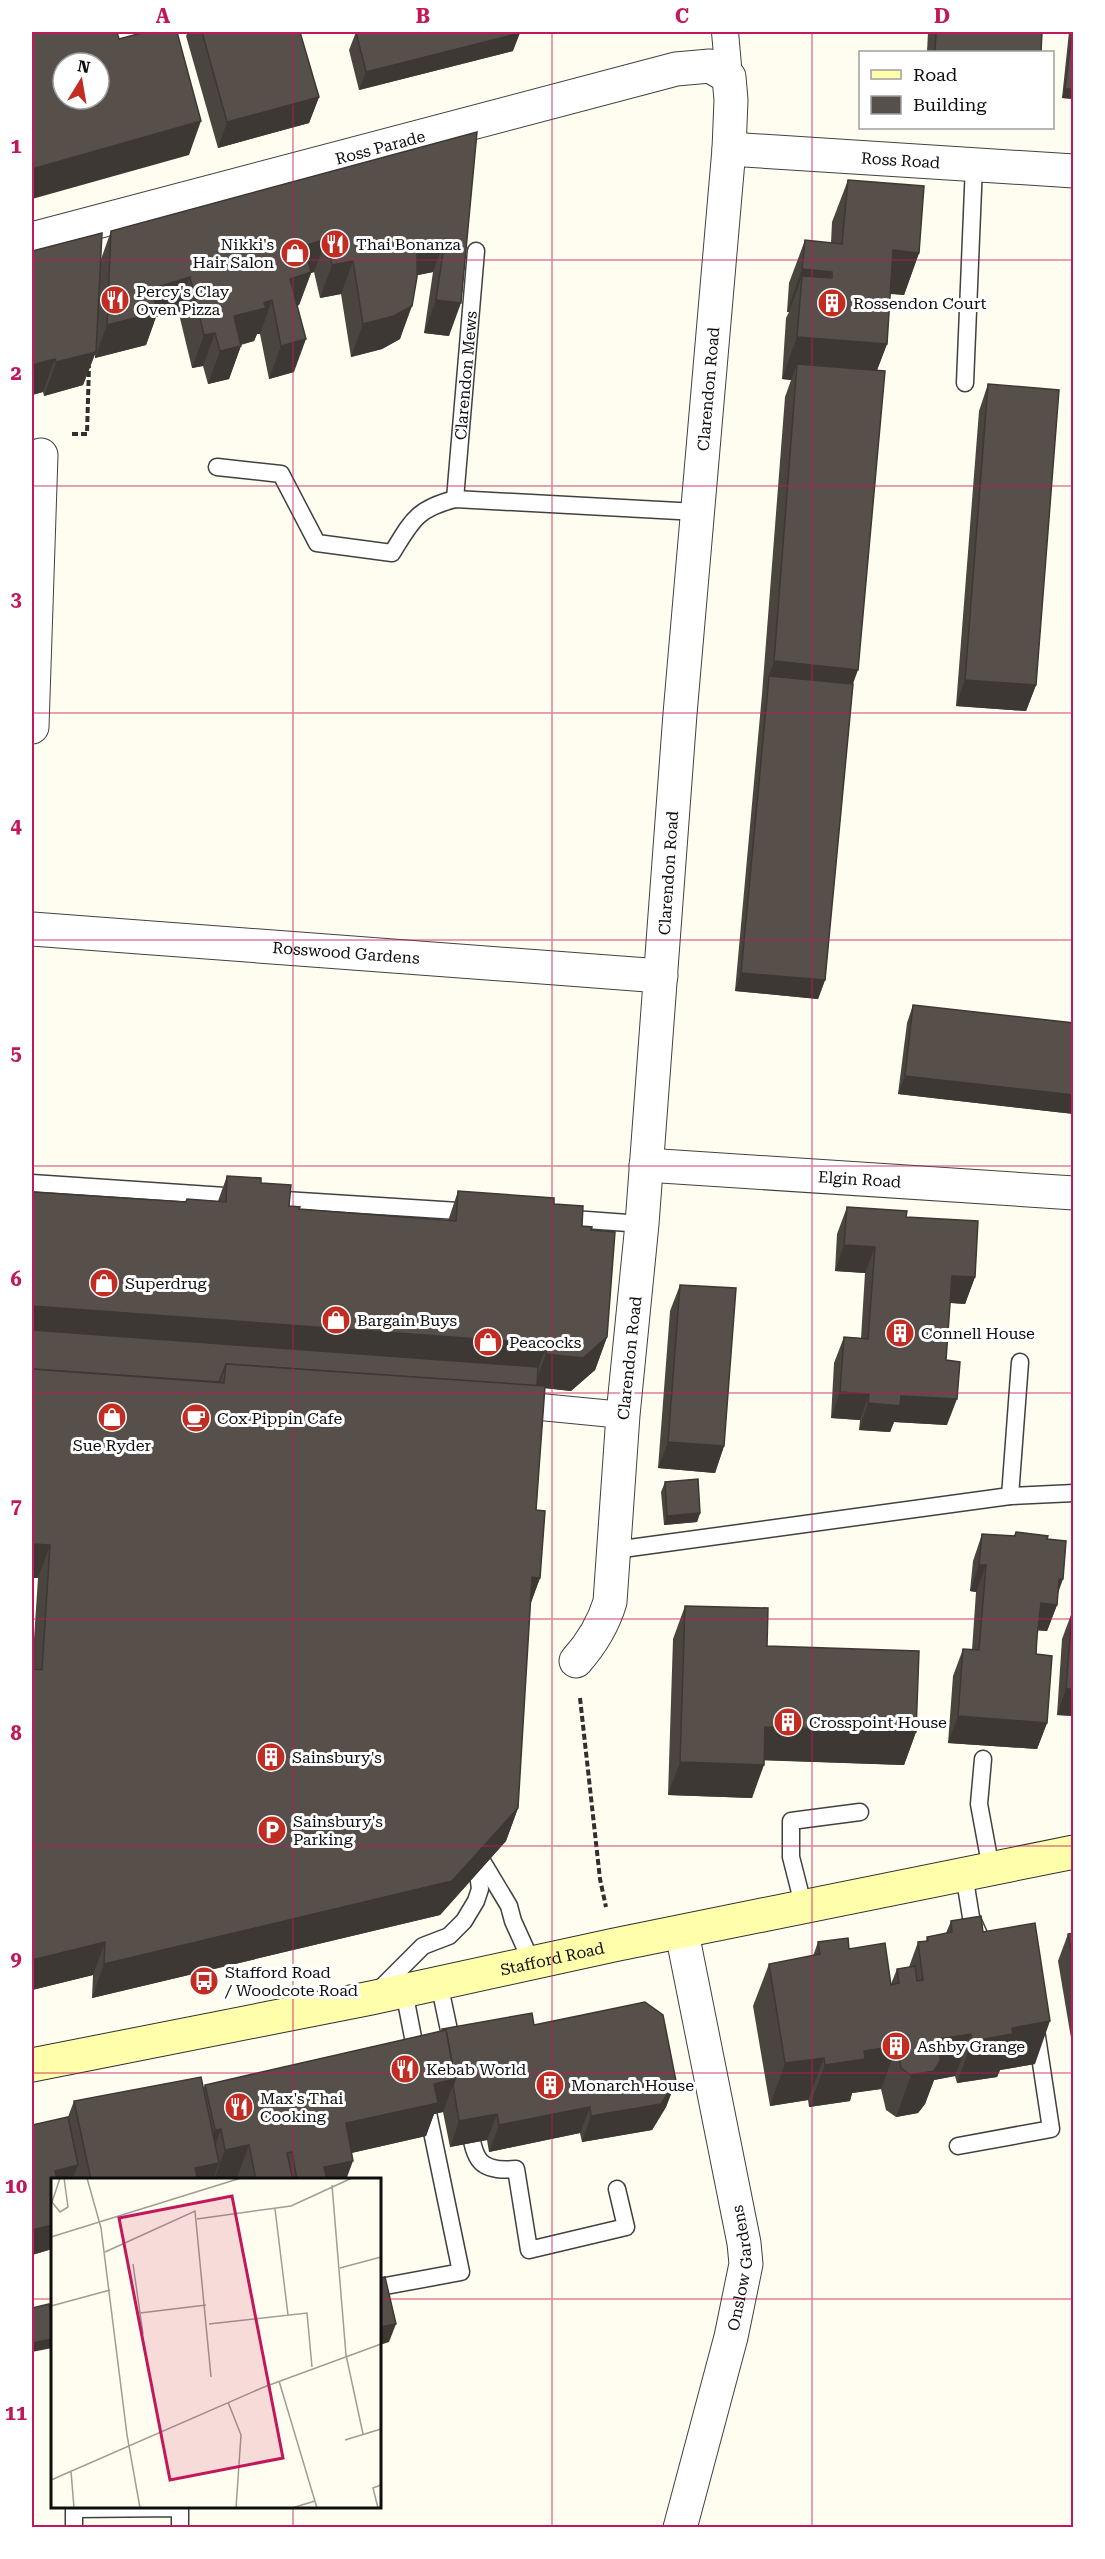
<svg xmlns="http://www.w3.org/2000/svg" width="1105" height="2559" viewBox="0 0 1105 2559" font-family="'Roboto Serif',serif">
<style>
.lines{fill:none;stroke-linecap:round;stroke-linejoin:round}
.service-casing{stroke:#414141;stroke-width:19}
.pedestrian-casing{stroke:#414141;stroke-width:28}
.minor-casing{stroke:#414141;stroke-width:35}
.secondary-casing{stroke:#303030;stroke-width:35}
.path{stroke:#303030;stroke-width:4;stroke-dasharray:6 3;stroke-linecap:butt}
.service{stroke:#fff;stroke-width:16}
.pedestrian{stroke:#fff;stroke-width:26}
.minor{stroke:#fff;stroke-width:33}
.secondary{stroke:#fffeaa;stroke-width:33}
.wall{fill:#4b4540}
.shaded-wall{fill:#3d3834}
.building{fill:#57504a;stroke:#3d3834;stroke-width:1.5;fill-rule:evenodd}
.grid{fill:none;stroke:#c2185b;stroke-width:1.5;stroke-opacity:0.55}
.labels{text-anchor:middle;stroke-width:6;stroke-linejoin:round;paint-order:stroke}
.street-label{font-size:16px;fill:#0e0e0e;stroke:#fff}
.poi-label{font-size:16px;fill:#0e0e0e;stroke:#fff;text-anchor:start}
.inset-road{fill:none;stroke:#9f9d95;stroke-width:1.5}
.view{fill:#c2185b;fill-opacity:0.15;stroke:#c2185b;stroke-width:3}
.inset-edge{fill:none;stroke:#0e0e0e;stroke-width:3}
.neatline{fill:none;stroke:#c2185b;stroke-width:2}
.grid-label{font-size:20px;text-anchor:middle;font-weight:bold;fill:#c2185b}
</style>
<rect width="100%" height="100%" fill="#fffdef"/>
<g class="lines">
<g class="service-casing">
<g id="service">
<path d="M965 383 974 165"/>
<path d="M217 467 281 474 317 543 392 553C412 521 416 509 455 499L697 512"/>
<path id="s1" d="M455 499 476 251"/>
<path d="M32 1183 240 1197"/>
<path d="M269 1199 474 1212"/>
<path d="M559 1218 642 1224"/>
<path d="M1010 1496 1020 1362"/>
<path d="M615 1550 1010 1496 1074 1493"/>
<path d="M983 1759 979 1804 991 1869"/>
<path d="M473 1846 509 1906 513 1921 532 1963"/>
<path d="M964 1874 971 1917 980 1937"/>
<path d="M804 1908 791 1857V1821L860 1812"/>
<path d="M439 1983 453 2049"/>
<path d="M378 1991 423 1946 449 1936 464 1921 476 1901 480 1889 476 1857"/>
<path d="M404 1991 417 2058"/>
<path d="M468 2121C475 2155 474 2173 516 2169L529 2250 626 2227 617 2189"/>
<path d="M958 2146 1051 2129 1036 2030"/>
<path d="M380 2287 461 2272 426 2103"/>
<path d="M74 2528V2509L180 2508V2528"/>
</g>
</g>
<g class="pedestrian-casing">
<g id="pedestrian">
<path d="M725 32 729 77"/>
<path d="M510 1404 623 1415"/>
</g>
</g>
<g class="minor-casing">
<g id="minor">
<path id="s2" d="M729 149 1074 171"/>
<path id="s3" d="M32 239 676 69 710 66 729 77 731 100 729 149 680 714 642 1224 623 1415 610 1602C603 1625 592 1643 576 1661"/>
<path d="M32 727 41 455"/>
<path id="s4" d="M32 929 661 976"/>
<path id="s5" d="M646 1165 1074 1193"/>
<path id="s6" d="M680 2528 731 2337 746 2264 744 2243 682 1933"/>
</g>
</g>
<g class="secondary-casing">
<g id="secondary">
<path id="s7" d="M32 2065 371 1998 614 1945 1074 1852"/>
</g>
</g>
<g class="path">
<path d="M72 434H87L89 366"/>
<path d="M580 1698 600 1879 606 1907"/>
</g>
<use href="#service" class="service"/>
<use href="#pedestrian" class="pedestrian"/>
<use href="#minor" class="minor"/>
<use href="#secondary" class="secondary"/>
</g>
<g class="wall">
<path d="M188 32H300L319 97 309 123 218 148 186 36Z"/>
<path d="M356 32 513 51 359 90 349 50Z"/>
<path d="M928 32H1042L1041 52H927Z"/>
<path d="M1069 32H1074V99L1062 98Z"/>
<path d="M477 132 449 336 424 333 433 272 417 275 400 339 382 349 351 357 341 294 320 298 314 272 311 273 299 305 297 306 294 372 269 379 260 334H257L254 341 241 345 229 379 208 384 203 366 192 368 178 310 156 317 146 345 95 358V353L83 385 44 396 43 392 32 395V251L100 262 111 231Z"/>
<path d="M848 180 919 253 904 295 890 294 887 344 877 370 853 684 825 980 818 999 735 991 762 694 785 397 791 380 782 379 786 318 789 312H787L789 283 805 240 831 243 832 222Z"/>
<path d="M988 384 1036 685 1026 711 956 706 979 411Z"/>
<path d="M913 1005 1074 1023V1114L898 1094 907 1023Z"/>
<path d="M227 1176 261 1183 289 1206 299 1209 448 1221 458 1191 554 1204 582 1226 591 1230 607 1337 595 1370 571 1391 545 1388 536 1510 540 1578 530 1604 518 1808 506 1841 440 1915 92 1998 93 1975 32 1990V1669L38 1578H32V1192L185 1202 187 1199 218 1201Z"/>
<path d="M847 1207 906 1217 975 1277 965 1304 950 1303 946 1360 947 1425 894 1422 890 1432 859 1430 860 1420 831 1418 834 1363 844 1337 861 1338 865 1273 835 1271 837 1234Z"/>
<path d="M680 1285 724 1446 715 1473 658 1468 670 1311Z"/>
<path d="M665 1482 700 1513 697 1522 664 1525 661 1492Z"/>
<path d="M1016 1532 1047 1539 1057 1595V1605L1047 1631 1038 1630 1036 1654 1047 1723 1037 1749 948 1743 953 1676 963 1649 972 1650 976 1592 970 1591 973 1561 982 1534 1014 1536Z"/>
<path d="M685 1606 767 1646 916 1732 904 1765 764 1760 752 1798 668 1795 673 1639Z"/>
<path d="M1072 1612 1074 1716 1057 1715 1062 1639Z"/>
<path d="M951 1921 983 1932 1035 2064 1000 2070 997 2077 957 2083 955 2076 934 2080 925 2104 918 2113 896 2117 886 2110 881 2089 852 2093 850 2101 809 2107 808 2100 770 2106 753 2006 769 1964 813 1956 818 1942 849 1949 891 1984 897 1969 909 1967 918 1942 926 1941 927 1937 946 1933Z"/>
<path d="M1074 1933V2038H1071L1058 1961 1068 1934Z"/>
<path d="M534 2025 676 2081 666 2107 652 2130 582 2142 580 2133 489 2152 487 2140 450 2147 443 2112 434 2114 426 2136 351 2153 346 2180H237V2178L229 2180H52V2249L32 2255V2125L68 2117 74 2101 203 2089 205 2085 441 2031 442 2029Z"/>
</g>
<g class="shaded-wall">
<path d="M520 33 513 51 359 90 366 72Z"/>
<path d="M1065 89H1074V99L1062 98Z"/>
<path d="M319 97 309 123 218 148 227 122Z"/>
<path d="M201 121 189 155 32 199V169Z"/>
<path d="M326 239 314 272 311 273 299 305 278 312 290 279 304 246Z"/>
<path d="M445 239 433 272 405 278 417 245Z"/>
<path d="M893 250 919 253 904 295 878 292Z"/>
<path d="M353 261 341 294 320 298 332 265Z"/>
<path d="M802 269 832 272 817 315 802 276 789 312H787Z"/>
<path d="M190 277 178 310 156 317 146 345 95 358 107 325 151 289Z"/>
<path d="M272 300 260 334H257L254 341 222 349 234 316 264 303Z"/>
<path d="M436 300 461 303 449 336 424 333Z"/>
<path d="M412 306 400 339 382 349 351 357 363 324Z"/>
<path d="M215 333 203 366 192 368 204 335Z"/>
<path d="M797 337 887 344 871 386 797 364 791 380 782 379Z"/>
<path d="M306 339 294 372 269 379 281 346Z"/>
<path d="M241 346 229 379 208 384 220 351Z"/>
<path d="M96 352 83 385 44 396 56 362Z"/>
<path d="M55 359 43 392 32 395V365Z"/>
<path d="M774 661 858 670 846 703 769 676Z"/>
<path d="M965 680 1036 685 1026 711 956 706Z"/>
<path d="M741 973 825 980 818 999 735 991Z"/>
<path d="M905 1076 1074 1095V1114L898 1094Z"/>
<path d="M844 1245 875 1247 865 1273 835 1271Z"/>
<path d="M952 1276 975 1277 965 1304 942 1302Z"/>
<path d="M32 1306 547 1344 535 1377 32 1340Z"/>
<path d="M607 1337 595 1370 571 1391 534 1387 546 1354Z"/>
<path d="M840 1392 869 1394 860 1420 831 1418Z"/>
<path d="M901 1396 957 1399 947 1425 894 1422 890 1432 859 1430 868 1403Z"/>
<path d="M668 1442 724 1446 715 1473 658 1468Z"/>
<path d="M700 1513 697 1522 664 1525 667 1516Z"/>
<path d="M32 1544 50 1545 38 1578H32Z"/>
<path d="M979 1565H986L976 1592 970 1591Z"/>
<path d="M532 1577 540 1578 528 1611Z"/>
<path d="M1059 1579H1063L1054 1605H1057L1047 1631 1031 1630 1041 1603Z"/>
<path d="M1066 1689H1074V1716L1057 1715Z"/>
<path d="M958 1716 1047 1723 1037 1749 948 1743Z"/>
<path d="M765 1727 916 1732 904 1765 753 1760Z"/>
<path d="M680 1762 764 1765 752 1798 668 1795Z"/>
<path d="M518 1808 506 1841 440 1915 92 1998 104 1964Z"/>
<path d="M105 1942 93 1975 32 1990V1960Z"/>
<path d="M1050 2021 1035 2064 1000 2070 997 2077 957 2083 972 2041 1012 2028Z"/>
<path d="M971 2034 955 2076 934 2080 925 2104 918 2113 896 2117 911 2075 939 2039Z"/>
<path d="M897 2046 881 2089 852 2093 850 2101 809 2107 825 2065 864 2051Z"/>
<path d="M824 2058 808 2100 770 2106 785 2063Z"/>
<path d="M455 2079 443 2112 434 2114 426 2136 334 2157 346 2123 434 2084Z"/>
<path d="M676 2081 666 2107 652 2130 582 2142 591 2116Z"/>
<path d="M590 2107 580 2133 489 2152 499 2125Z"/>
<path d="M497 2114 487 2140 450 2147 459 2121Z"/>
<path d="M221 2129 209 2162 203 2163 215 2130Z"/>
<path d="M249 2145 237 2178 229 2180H214L225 2150Z"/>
<path d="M353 2161 346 2180H320L324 2167Z"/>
<path d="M219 2163 213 2180H191L195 2168Z"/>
<path d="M78 2165 72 2180H52L55 2171Z"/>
<path d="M52 2225V2249L32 2255V2230Z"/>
<path d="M396 2324 389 2342 380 2345V2327Z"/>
<path d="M52 2339V2348L32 2352V2343Z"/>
</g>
<g class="building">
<path d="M32 32H117L119 39 145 32H177L201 121 32 169ZM63 63H99V99H63Z"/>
<path d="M202 32H300L319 97 227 122Z"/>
<path d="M356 32H519L520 33 366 72Z"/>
<path d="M936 32H1042L1041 52H935Z"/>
<path d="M1072 32H1074V89H1065Z"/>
<path d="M477 132 461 303 436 300 445 239 417 245V277L412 306 394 316 363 324 353 261 332 265 326 239 304 246 311 272 290 279 306 339 281 346 272 300 264 303 266 308 234 316 241 346 220 351 215 333 204 335 190 277 151 289 158 312 107 325 111 231Z"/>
<path d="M848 180 924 186 919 253 893 250 887 344 797 337 802 276 832 278V272L802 269 805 240 842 244Z"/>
<path d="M102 233 96 352 56 362 55 359 32 365V251Z"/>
<path d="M797 364 885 371 858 670 774 661Z"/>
<path d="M988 384 1059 390 1036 685 965 680Z"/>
<path d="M769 676 853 684 825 980 741 973Z"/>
<path d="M913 1005 1074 1023V1095L905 1076Z"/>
<path d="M227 1176 261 1178V1183L291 1185 289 1206 300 1207 299 1209 456 1221 458 1191 554 1198V1204L583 1206 582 1226 592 1227 591 1230 615 1232 607 1337 583 1358 546 1354 547 1344 32 1306V1192L186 1202 187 1199 226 1202Z"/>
<path d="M847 1207 907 1211 906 1217 978 1221 975 1277 952 1276 946 1360 960 1362 957 1399 901 1396 900 1406 868 1403 869 1394 840 1392 844 1337 868 1339 875 1247 844 1245Z"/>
<path d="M680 1285 736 1288 724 1446 668 1442Z"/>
<path d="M32 1330 538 1367 537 1386 226 1364 219 1382 32 1369Z"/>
<path d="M226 1364 545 1386 536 1510 545 1511 540 1578 532 1577 518 1808 452 1881 104 1964 105 1942 32 1960V1669L42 1670 50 1545 32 1544V1369L224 1383Z"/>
<path d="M698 1479 700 1513 667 1516 665 1482Z"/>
<path d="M1016 1532 1048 1536 1047 1539 1066 1541 1063 1579H1059L1057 1605 1041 1603 1037 1636 1036 1654 1052 1656 1047 1723 958 1716 963 1649 979 1650 986 1565H979L982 1534 1015 1536Z"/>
<path d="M685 1606 768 1608 767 1646 919 1651 916 1732 765 1727 764 1765 680 1762Z"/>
<path d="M1072 1612H1074V1689H1066Z"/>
<path d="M981 1916 983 1932 1035 1923 1050 2021 1012 2028 1013 2034 972 2041 971 2034 939 2039 940 2061 934 2071 911 2075 901 2068 897 2046 864 2051 865 2059 825 2065 824 2058 785 2063 769 1964 820 1954 818 1942 848 1938 849 1949 885 1943 891 1985 899 1983 897 1969 915 1966 917 1981 923 1980 918 1942 928 1941 927 1937 952 1932 951 1921Z"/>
<path d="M1074 1933V1967L1068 1934Z"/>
<path d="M645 2002 663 2015 676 2081 661 2104 591 2116 590 2107 499 2125 497 2114 459 2121 453 2086 455 2079 446 2030 443 2031 442 2029 532 2013 534 2025Z"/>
<path d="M446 2030 455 2079 434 2084 438 2103 346 2123 353 2161 324 2167 327 2180H297L292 2152 287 2153 293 2180H256L249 2145 225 2150 221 2129 215 2130 205 2085Z"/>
<path d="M201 2077 219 2163 195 2168 198 2180H91L74 2101Z"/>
<path d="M68 2117 78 2165 55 2171 57 2180H52V2225L32 2230V2125Z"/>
<path d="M385 2277 396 2324 380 2327V2278Z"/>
<path d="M49 2304 52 2322V2339L32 2343V2308Z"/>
</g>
<path class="grid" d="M293 32V2180M552 32V2528M812 32V2528M32 260H1074M32 486H1074M32 713H1074M32 940H1074M32 1166H1074M32 1393H1074M32 1619H1074M32 1846H1074M32 2073H1074M32 2299H52M380 2299H1074M293 2506V2528"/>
<defs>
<g id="restaurant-disc" transform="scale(1.5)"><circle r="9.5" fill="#c12c23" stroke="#fff"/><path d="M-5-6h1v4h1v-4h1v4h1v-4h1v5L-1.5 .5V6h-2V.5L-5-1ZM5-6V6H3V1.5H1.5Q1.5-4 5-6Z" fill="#fff"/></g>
<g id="shop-disc" transform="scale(1.5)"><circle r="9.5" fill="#c12c23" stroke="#fff"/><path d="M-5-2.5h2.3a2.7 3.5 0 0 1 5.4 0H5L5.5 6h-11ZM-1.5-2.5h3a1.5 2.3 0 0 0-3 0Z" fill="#fff"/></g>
<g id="building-disc" transform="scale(1.5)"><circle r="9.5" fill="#c12c23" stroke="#fff"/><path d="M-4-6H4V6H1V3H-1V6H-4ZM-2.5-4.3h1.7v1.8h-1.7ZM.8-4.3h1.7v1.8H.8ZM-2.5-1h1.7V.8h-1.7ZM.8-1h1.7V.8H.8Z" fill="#fff"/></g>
<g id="cafe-disc" transform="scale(1.5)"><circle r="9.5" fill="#c12c23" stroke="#fff"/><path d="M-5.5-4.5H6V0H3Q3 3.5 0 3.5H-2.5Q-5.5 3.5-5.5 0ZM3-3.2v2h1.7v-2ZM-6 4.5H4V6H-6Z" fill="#fff"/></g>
<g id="parking-disc" transform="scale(1.5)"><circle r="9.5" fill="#c12c23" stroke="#fff"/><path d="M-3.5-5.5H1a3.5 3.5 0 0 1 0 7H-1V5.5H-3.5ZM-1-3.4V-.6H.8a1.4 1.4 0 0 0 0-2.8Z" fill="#fff"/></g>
<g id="bus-disc" transform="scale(1.5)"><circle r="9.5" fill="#c12c23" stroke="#fff"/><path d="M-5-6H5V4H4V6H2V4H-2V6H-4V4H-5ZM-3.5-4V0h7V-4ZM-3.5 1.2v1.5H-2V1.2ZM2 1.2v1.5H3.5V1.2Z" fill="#fff"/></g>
</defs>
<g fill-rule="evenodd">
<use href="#restaurant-disc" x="335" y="244"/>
<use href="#shop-disc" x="295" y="253"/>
<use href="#restaurant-disc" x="115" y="300"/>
<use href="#building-disc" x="832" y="303"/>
<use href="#shop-disc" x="104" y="1283"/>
<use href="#shop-disc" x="336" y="1320"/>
<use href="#building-disc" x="900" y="1333"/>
<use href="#shop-disc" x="488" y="1342"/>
<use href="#shop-disc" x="112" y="1417"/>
<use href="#cafe-disc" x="196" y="1418"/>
<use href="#building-disc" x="788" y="1722"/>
<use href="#building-disc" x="271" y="1757"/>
<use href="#parking-disc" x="272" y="1830"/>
<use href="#bus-disc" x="204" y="1981"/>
<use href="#building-disc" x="896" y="2046"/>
<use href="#restaurant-disc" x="405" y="2069"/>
<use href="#building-disc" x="550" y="2085"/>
<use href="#restaurant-disc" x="239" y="2107"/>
</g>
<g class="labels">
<g class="street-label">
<text dy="6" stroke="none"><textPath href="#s3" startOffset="360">Ross Parade</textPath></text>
<text dy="6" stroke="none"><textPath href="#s2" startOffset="172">Ross Road</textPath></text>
<text dy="6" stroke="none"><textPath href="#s1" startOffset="124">Clarendon Mews</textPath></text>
<text transform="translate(708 389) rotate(-85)" y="6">Clarendon Road</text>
<text transform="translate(668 873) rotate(-86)" y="6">Clarendon Road</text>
<text dy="6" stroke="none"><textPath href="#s4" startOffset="315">Rosswood Gardens</textPath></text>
<text dy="6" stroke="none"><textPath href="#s5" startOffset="214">Elgin Road</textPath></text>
<text transform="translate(629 1358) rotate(-84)" y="6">Clarendon Road</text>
<text dy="6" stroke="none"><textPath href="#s7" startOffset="531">Stafford Road</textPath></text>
<text dy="6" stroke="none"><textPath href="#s6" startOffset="268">Onslow Gardens</textPath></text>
</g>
<g class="poi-label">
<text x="274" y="250" text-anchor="end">Nikki's<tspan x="274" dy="18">Hair Salon</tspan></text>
<text x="356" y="250">Thai Bonanza</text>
<text x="136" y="297">Percy's Clay<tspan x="136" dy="18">Oven Pizza</tspan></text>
<text x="853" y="309">Rossendon Court</text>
<text x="125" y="1289">Superdrug</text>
<text x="357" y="1326">Bargain Buys</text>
<text x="921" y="1339">Connell House</text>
<text x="509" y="1348">Peacocks</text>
<text x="217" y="1424">Cox Pippin Cafe</text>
<text x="112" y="1451" text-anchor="middle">Sue Ryder</text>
<text x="809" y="1728">Crosspoint House</text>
<text x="292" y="1763">Sainsbury's</text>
<text x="293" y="1827">Sainsbury's<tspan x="293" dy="18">Parking</tspan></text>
<text x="225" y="1978">Stafford Road<tspan x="225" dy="18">/ Woodcote Road</tspan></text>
<text x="917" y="2052">Ashby Grange</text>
<text x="426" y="2075">Kebab World</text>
<text x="571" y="2091">Monarch House</text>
<text x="260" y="2104">Max's Thai<tspan x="260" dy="18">Cooking</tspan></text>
</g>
</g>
<g transform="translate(51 2178)">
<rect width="330" height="330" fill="#fffdef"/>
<path class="inset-road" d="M9 0 1 24 9 34 17 29 13 0M36 0 50 50 76 257 89 330M281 7 295 177 312 256M224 31 237 137M146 41 240 28 301 0M0 59 190 0M54 74 144 33 160 199M82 86 92 156M289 90 330 79M0 128 59 112M89 135 155 127M158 146 256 135 261 189M228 203 266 330M177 224 190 257 185 330M294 262 330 251M20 293 23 330M0 302 213 209 330 166M241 330 264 323M327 330 322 310 330 307"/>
<path class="view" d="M181 18 232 280 119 302 68 40Z"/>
<rect width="330" height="330" class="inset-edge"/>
</g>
<rect width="1105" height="2559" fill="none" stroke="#ffffff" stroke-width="66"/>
<rect x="859" y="51" width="195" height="78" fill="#ffffff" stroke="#9f9f9f" stroke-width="1.5"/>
<rect x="871" y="70" width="30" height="9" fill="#fffeaa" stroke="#9f9f9f" stroke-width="1.5"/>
<text x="913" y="81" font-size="18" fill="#0e0e0e">Road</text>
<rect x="871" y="96" width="30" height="18" fill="#57504a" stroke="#9f9f9f" stroke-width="1.5"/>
<text x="913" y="111" font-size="18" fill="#0e0e0e">Building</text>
<g transform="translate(81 81) rotate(11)"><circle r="28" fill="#ffffff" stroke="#9f9f9f" stroke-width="1.5"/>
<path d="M0-4.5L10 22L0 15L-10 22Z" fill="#c12c23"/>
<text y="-9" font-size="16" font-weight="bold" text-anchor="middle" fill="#0e0e0e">N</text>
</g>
<rect x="33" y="33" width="1039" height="2493" class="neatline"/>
<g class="grid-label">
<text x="163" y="23">A</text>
<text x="423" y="23">B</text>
<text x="682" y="23">C</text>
<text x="942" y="23">D</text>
<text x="16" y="153">1</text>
<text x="16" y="380">2</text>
<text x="16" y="606">3</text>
<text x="16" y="833">4</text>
<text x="16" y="1060">5</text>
<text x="16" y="1286">6</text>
<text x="16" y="1513">7</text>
<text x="16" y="1740">8</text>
<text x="16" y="1966">9</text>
<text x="16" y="2193">10</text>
<text x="16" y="2420">11</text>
</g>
</svg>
